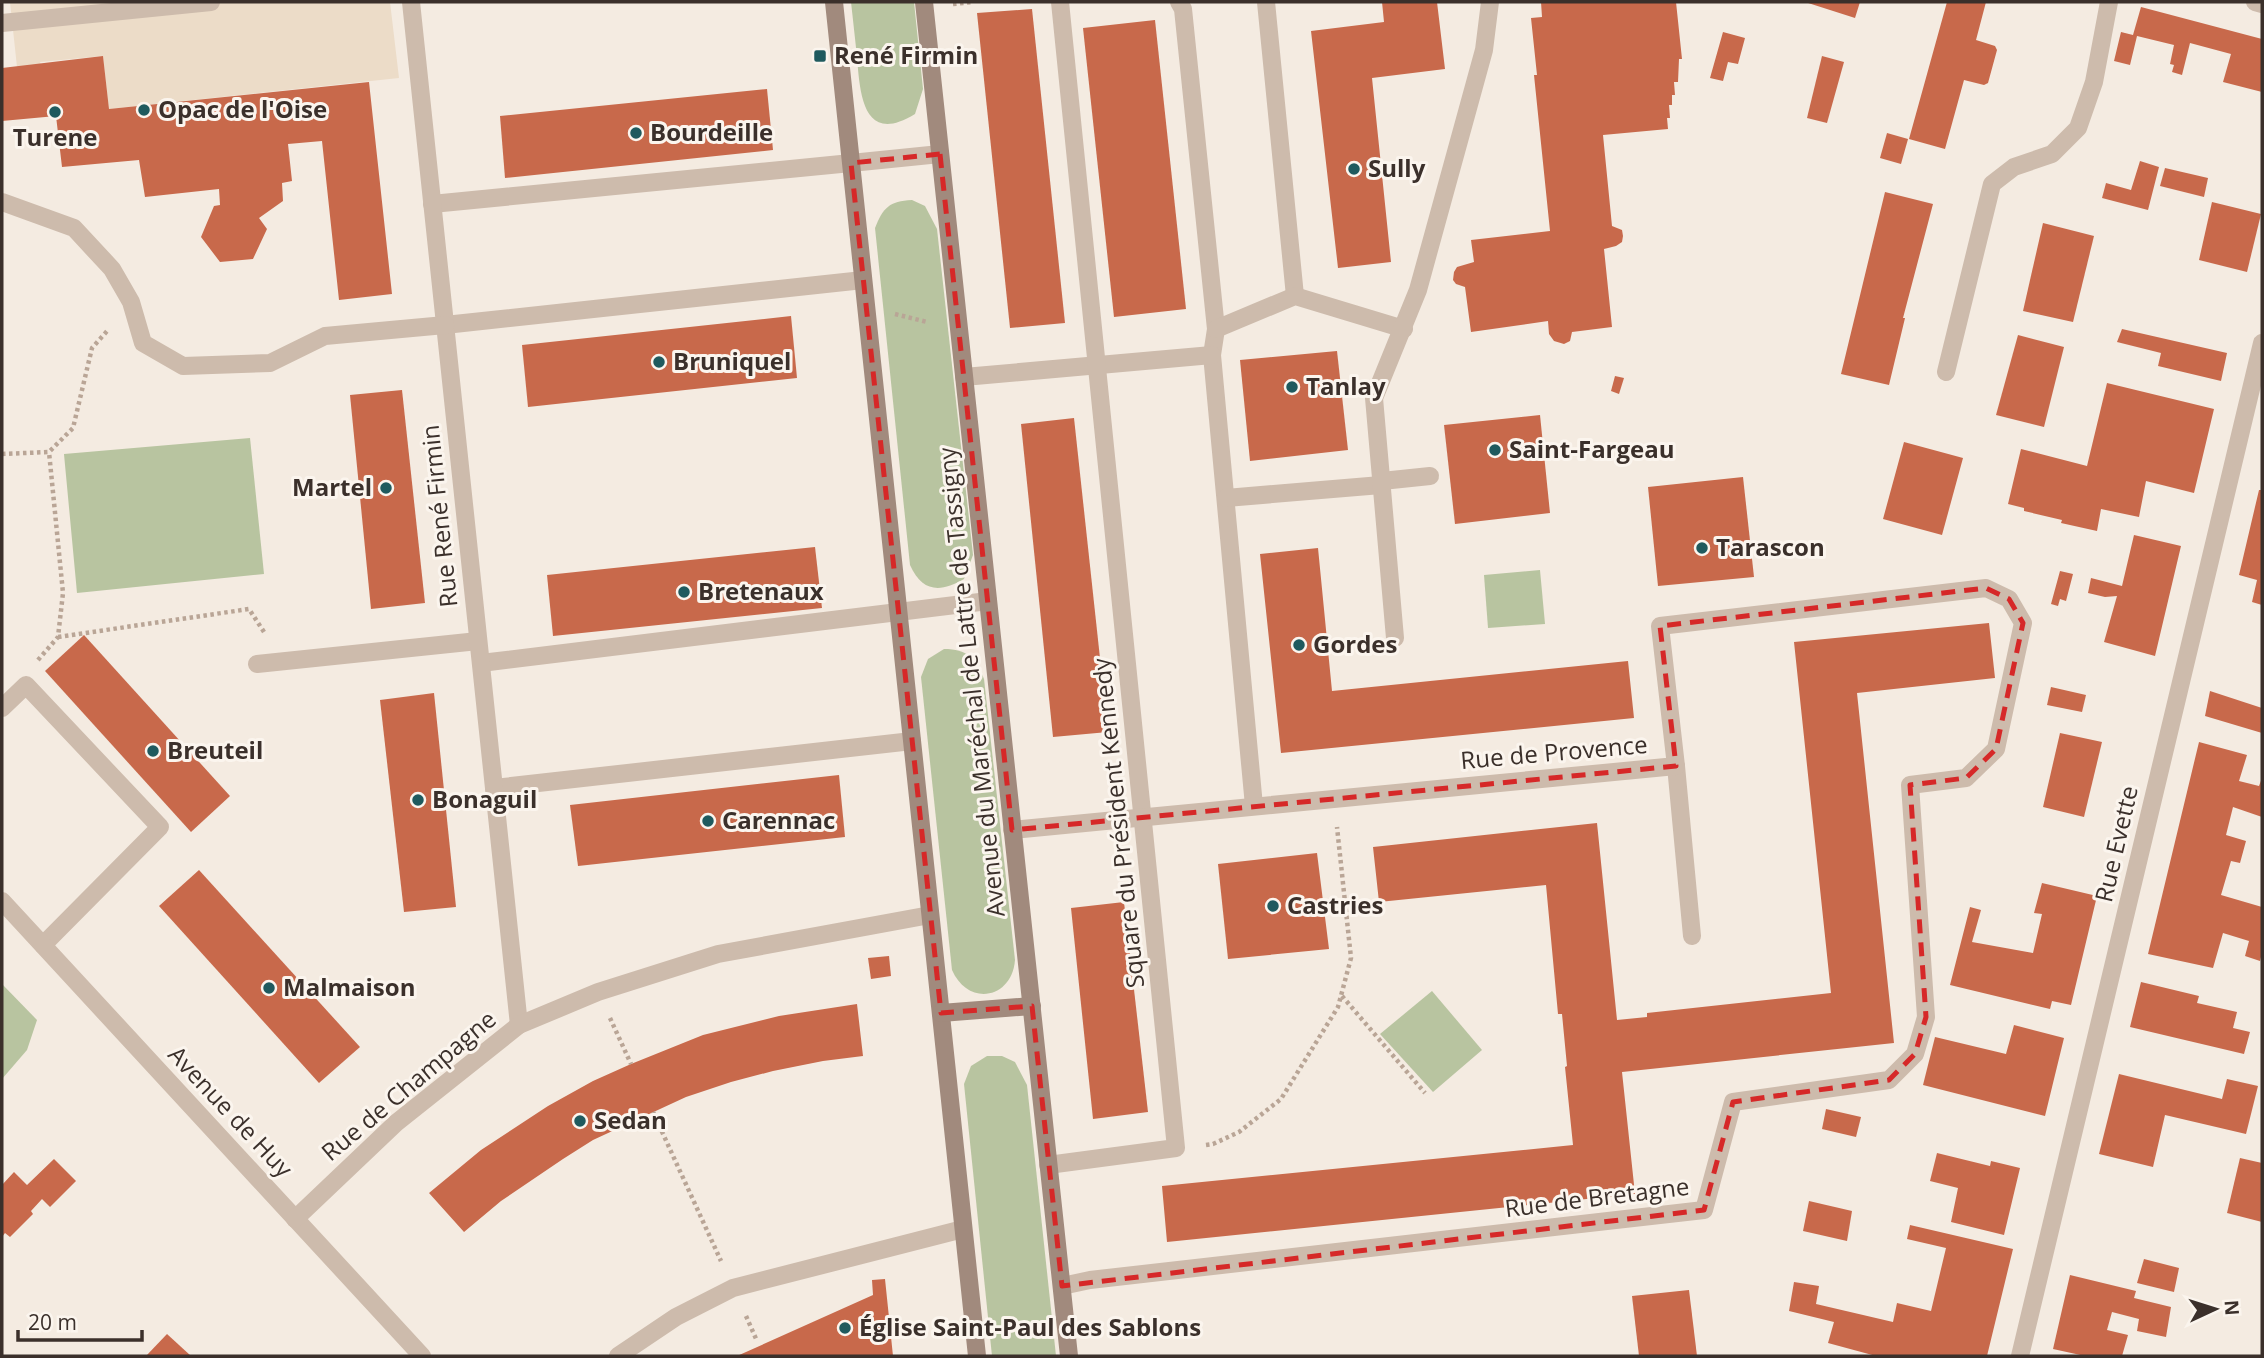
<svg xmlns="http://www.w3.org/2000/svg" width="2264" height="1358" viewBox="0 0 2264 1358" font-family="'Open Sans',sans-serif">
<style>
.green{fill:#b8c4a0}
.plaza{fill:#ecdcc8}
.building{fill:#c8694b}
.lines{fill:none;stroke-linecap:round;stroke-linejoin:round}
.path{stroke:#b9a596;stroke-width:4.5;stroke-dasharray:3.5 3.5;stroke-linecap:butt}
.lane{stroke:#cdbbac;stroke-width:18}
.street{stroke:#cdbbac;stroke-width:18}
.secondary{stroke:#a18a7d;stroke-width:18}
.marked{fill:none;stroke:#d62828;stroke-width:5;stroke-dasharray:14 9;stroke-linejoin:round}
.poi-dot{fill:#1f5a5e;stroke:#fbf5ee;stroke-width:2.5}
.labels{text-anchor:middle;stroke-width:6;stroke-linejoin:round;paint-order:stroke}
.poi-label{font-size:24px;font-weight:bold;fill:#3b302b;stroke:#fbf5ee;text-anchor:start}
.street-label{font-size:24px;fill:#3b302b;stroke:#fbf5ee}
</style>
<rect width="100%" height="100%" fill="#f4ebe1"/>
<g class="green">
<path d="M851 2H914L923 89 915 114C863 146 860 94 857 57 855 38 853 20 851 2Z"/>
<path d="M912 200 925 206 937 229 973 555 964 579C940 593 922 592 910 565L875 228C883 208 889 201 912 200Z"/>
<path d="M250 438 264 574 77 593 64 454Z"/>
<path d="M1540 570 1545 624 1488 628 1484 575Z"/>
<path d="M944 649C967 649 976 658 984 679L1015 960C1012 999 968 1007 952 970L921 677 928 659Z"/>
<path d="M2 984 37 1020 27 1050 2 1079Z"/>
<path d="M1432 991 1482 1050 1433 1092 1380 1034Z"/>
<path d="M987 1056H1002L1015 1062 1027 1085 1056 1356H992L964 1084 971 1066Z"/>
</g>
<path class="plaza" d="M10 2H390L399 78 109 109 103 56 40 62 41 65 17 67Z"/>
<g class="building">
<path d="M1382 2H1437L1445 69 1372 78 1391 262 1338 268 1311 31 1384 22Z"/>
<path d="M1541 2H1676L1682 59H1679L1678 82H1674L1675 95H1672V105H1669L1670 118H1667L1668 129 1603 135 1612 226 1622 230 1623 236 1622 242 1616 246 1604 249 1612 327 1572 332 1570 341 1564 344 1554 341 1549 334 1548 321 1471 332 1465 287 1456 284 1453 280 1454 272 1457 267 1474 262 1471 240 1550 231 1534 75H1537L1531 18 1542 17Z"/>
<path d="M1805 2H1860L1855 18Z"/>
<path d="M1947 2H1986L1976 40 1995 46 1997 50 1988 83 1984 85 1964 80 1945 149 1909 139Z"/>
<path d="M2141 7 2262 39V92L2223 82 2231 54 2190 43 2182 75 2172 72 2174 65 2170 64 2174 45 2137 36 2130 65 2114 61 2121 32 2133 35Z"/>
<path d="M1032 9 1065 323 1010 328 977 13Z"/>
<path d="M1155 20 1186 309 1114 317 1083 28Z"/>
<path d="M1723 32 1745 38 1738 64 1728 62 1723 81 1710 78Z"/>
<path d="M103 56 109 109 369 82 392 294 339 300 322 141 288 144 292 181 282 183 283 201 259 218 267 229 253 259 220 262 201 237 214 206 220 205 219 189 145 197 139 160 62 167 56 116 2 121V68Z"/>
<path d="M1822 56 1844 62 1827 123 1807 118Z"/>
<path d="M767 89 773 150 505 178 500 116Z"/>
<path d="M1887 133 1908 139 1901 164 1880 158Z"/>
<path d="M2140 161 2159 167 2148 210 2102 198 2106 183 2131 190Z"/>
<path d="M2165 168 2208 178 2204 197 2160 186Z"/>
<path d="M1885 192 1933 204 1903 318H1905L1889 385 1841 374Z"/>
<path d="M2212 202 2261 214 2247 272 2199 260Z"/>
<path d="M2043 223 2094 236 2073 322 2023 311Z"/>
<path d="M791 316 797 378 528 407 522 345Z"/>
<path d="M2122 329 2227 353 2221 381 2158 366 2161 353 2117 342Z"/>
<path d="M2018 335 2064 347 2044 427 1996 415Z"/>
<path d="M1337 351 1348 450 1250 461 1240 360Z"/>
<path d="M1615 376 1624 378 1619 394 1611 391Z"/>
<path d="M2107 383 2214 409 2194 493 2146 481 2139 517 2101 509 2097 531 2061 523 2062 520 2024 511V508L2008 504 2021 449 2087 466Z"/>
<path d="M402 390 425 603 371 609 350 395Z"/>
<path d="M1540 415 1550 513 1455 524 1444 425Z"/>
<path d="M1074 418 1108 732 1053 737 1021 424Z"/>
<path d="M1904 442 1963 458 1942 535 1883 519Z"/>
<path d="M1743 477 1754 577 1658 586 1648 487Z"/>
<path d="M2259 490H2262V605L2252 602 2257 580 2239 575Z"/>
<path d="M2134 535 2181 546 2155 656 2104 642 2117 596 2105 597 2088 593 2091 578 2122 586Z"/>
<path d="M815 547 822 608 553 636 547 575Z"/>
<path d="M1318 548 1332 691 1628 661 1634 718 1281 753 1260 554Z"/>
<path d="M2060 571 2073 574 2066 601 2060 599 2058 606 2051 604Z"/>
<path d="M1989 623 1995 678 1857 693 1894 1043 1622 1072 1635 1194 1167 1242 1162 1186 1573 1145 1565 1067 1567 1066 1562 1014H1558L1546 885 1379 902 1373 847 1597 823 1617 1020 1647 1017V1013L1831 993 1794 642Z"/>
<path d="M84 635 230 796 191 832 45 671Z"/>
<path d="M2051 687 2086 695 2082 712 2047 705Z"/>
<path d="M2210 691 2262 708V733L2205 716Z"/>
<path d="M434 693 456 907 404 912 380 700Z"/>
<path d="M2060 733 2102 742 2084 817 2043 807Z"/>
<path d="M2199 742 2247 755 2239 781 2259 786 2262 778V817L2233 807 2226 835 2246 841 2240 863 2231 861 2221 895 2262 907V953L2260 961 2245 956 2249 941 2223 933 2213 968 2148 954Z"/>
<path d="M839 775 845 837 578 866 570 805Z"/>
<path d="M1317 853 1329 949 1228 959 1218 864Z"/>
<path d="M199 870 360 1047 319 1083 159 906Z"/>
<path d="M2042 883 2097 896 2071 1005 2052 1001 2050 1009 1950 985 1970 907 1981 910 1972 942 2033 953 2042 914 2034 913Z"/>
<path d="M1124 902 1148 1112 1093 1119 1071 908Z"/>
<path d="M889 956 891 976 871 979 868 958Z"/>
<path d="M2141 982 2199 996 2197 1003 2237 1012 2233 1028 2250 1032 2244 1054 2130 1027Z"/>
<path d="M857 1004 863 1056 823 1061 773 1071 731 1082 686 1097 593 1140 563 1159 501 1201 464 1232 429 1193 481 1150 548 1106 593 1081 631 1064 703 1035 779 1016Z"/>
<path d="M2014 1025 2064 1038 2045 1116 1923 1085 1935 1037 2006 1054Z"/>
<path d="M2119 1074 2222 1099 2227 1079 2258 1086 2246 1134 2165 1115 2153 1167 2099 1154Z"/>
<path d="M1826 1109 1861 1117 1856 1137 1822 1129Z"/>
<path d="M1937 1153 1990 1166 1991 1161 2020 1168 2004 1235 1951 1222 1958 1188 1930 1181Z"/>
<path d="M2240 1158 2262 1163V1222L2227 1213Z"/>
<path d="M54 1159 76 1181 50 1207 42 1199 31 1211 33 1214 10 1237 5 1233 2 1237V1185L14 1172 27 1185Z"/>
<path d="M1809 1201 1852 1211 1847 1241 1803 1231Z"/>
<path d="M1910 1225 2013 1249 1987 1356H1876L1828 1343 1834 1322 1789 1311 1794 1282 1819 1286 1816 1304 1893 1322 1897 1303 1931 1311 1946 1248 1907 1239Z"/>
<path d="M2144 1259 2179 1268 2174 1292 2137 1283Z"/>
<path d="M2070 1275 2136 1291 2134 1298 2171 1307 2166 1337 2137 1331 2139 1319 2112 1312 2107 1330 2128 1335 2122 1356H2085L2053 1349Z"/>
<path d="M885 1279 893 1356H737L873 1295 872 1280Z"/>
<path d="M1689 1290 1697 1356H1639L1632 1296Z"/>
<path d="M167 1334 191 1356H146Z"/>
</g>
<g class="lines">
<g class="path">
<path d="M953 4 973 2"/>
<path d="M895 314 927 322"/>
<path d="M2 454 49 452 73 428 92 348 108 330"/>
<path d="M58 637 249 609 264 632"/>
<path d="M38 660 58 637 63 593 49 452"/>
<path d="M1342 996 1425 1093"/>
<path d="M610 1018 631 1064"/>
<path d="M653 1112 721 1261"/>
<path d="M1206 1145 1213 1144 1239 1132 1281 1099 1338 1007 1351 958 1337 827"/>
<path d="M746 1316 757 1341"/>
</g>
<g class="lane">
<path d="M1179 2 1183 9 1216 329 1212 355 1254 806"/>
<path d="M1266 2 1295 296"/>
<path d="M432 204 851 163"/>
<path d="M445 325 863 280"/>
<path d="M1216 329 1295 296 1404 329"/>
<path d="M1946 372 1992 184 2014 167 2052 154 2078 128 2094 82 2109 2"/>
<path d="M964 377 1212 355"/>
<path d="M1382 481 1430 476"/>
<path d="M1226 498 1381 485"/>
<path d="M481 663 898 612"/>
<path d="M257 664 478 641"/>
<path d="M2 708 26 685 160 827 43 945"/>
<path d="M1676 766 1692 936"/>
<path d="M494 788 912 741"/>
<path d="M1048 1165 1176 1148 1060 2"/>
</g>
<g class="street">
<path d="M411 2 519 1025"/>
<path d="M2255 2 2262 4"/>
<path d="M2 23 211 2"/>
<path d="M851 163 940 154"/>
<path d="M2 202 74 228 112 269 131 302 143 343 183 366 270 363 325 336 445 325"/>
<path d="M898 612 988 601"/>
<path d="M1395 638 1374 398 1418 290 1484 50 1490 2"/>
<path d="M1012 830 1676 766 1660 626 1986 588 2009 599 2023 623 1996 749 1966 778 1910 785 1926 1017 1915 1054 1889 1080 1733 1102 1704 1210 1090 1280 1062 1286"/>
<path d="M2 901 422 1356"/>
<path d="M295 1219 396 1123 519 1025 598 992 718 954 930 915"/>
<path d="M618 1356 676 1317 733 1288 963 1229"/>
<path d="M2020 1356 2262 343"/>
</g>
<g class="secondary">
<path d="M834 2 977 1356"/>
<path d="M924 2 1069 1356"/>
<path d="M941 1013 1032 1006"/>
</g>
</g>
<path class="marked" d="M940 154 1012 830 1676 766 1660 626 1986 588 2009 599 2023 623 1996 749 1966 778 1910 785 1926 1017 1915 1054 1889 1080 1733 1102 1704 1210 1062 1286 1032 1006 941 1013 851 163Z"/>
<g class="poi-dot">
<rect x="813" y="49" width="14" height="14" rx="3.5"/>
<circle cx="144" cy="110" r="7"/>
<circle cx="55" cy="112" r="7"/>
<circle cx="636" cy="133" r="7"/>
<circle cx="1354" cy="169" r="7"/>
<circle cx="659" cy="362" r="7"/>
<circle cx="1292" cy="387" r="7"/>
<circle cx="1495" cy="450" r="7"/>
<circle cx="386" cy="488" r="7"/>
<circle cx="1702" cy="548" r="7"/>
<circle cx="684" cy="592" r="7"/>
<circle cx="1299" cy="645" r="7"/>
<circle cx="153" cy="751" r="7"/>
<circle cx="418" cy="800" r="7"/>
<circle cx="708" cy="821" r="7"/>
<circle cx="1273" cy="906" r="7"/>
<circle cx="269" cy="988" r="7"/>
<circle cx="580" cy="1121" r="7"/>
<circle cx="845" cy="1328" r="7"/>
</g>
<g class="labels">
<g class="poi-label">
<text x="834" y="64">René Firmin</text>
<text x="158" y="118">Opac de l'Oise</text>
<text x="650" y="141">Bourdeille</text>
<text x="55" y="146" text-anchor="middle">Turene</text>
<text x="1368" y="177">Sully</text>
<text x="673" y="370">Bruniquel</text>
<text x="1306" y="395">Tanlay</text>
<text x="1509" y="458">Saint-Fargeau</text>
<text x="372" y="496" text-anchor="end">Martel</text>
<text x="1716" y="556">Tarascon</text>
<text x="698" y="600">Bretenaux</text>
<text x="1313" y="653">Gordes</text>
<text x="167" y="759">Breuteil</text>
<text x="432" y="808">Bonaguil</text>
<text x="722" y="829">Carennac</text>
<text x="1287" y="914">Castries</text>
<text x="283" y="996">Malmaison</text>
<text x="594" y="1129">Sedan</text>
<text x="859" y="1336">Église Saint-Paul des Sablons</text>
</g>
<g class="street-label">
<text transform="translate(440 516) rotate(-96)" y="8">Rue René Firmin</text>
<text transform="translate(972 682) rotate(-96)" y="8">Avenue du Maréchal de Lattre de Tassigny</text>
<text transform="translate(1554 753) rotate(-5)" y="8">Rue de Provence</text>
<text transform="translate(1119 823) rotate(-96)" y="8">Square du Président Kennedy</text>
<text transform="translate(2117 844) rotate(-77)" y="8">Rue Evette</text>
<text transform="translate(409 1086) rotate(-40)" y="8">Rue de Champagne</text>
<text transform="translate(230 1112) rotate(47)" y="8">Avenue de Huy</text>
<text transform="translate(1597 1198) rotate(-7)" y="8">Rue de Bretagne</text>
</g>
</g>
<rect width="2264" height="1358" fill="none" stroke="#3b302b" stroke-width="7"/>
<g transform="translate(2215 1309) rotate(86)" stroke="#fbf5ee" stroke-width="5" paint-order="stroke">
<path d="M0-5L12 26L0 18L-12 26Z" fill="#3b302b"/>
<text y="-10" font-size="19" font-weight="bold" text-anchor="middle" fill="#3b302b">N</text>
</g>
<path d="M18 1330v10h124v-10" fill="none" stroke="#3b302b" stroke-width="3.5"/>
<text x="28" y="1330" font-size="21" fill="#3b302b" stroke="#fbf5ee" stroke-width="5" paint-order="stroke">20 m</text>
</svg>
